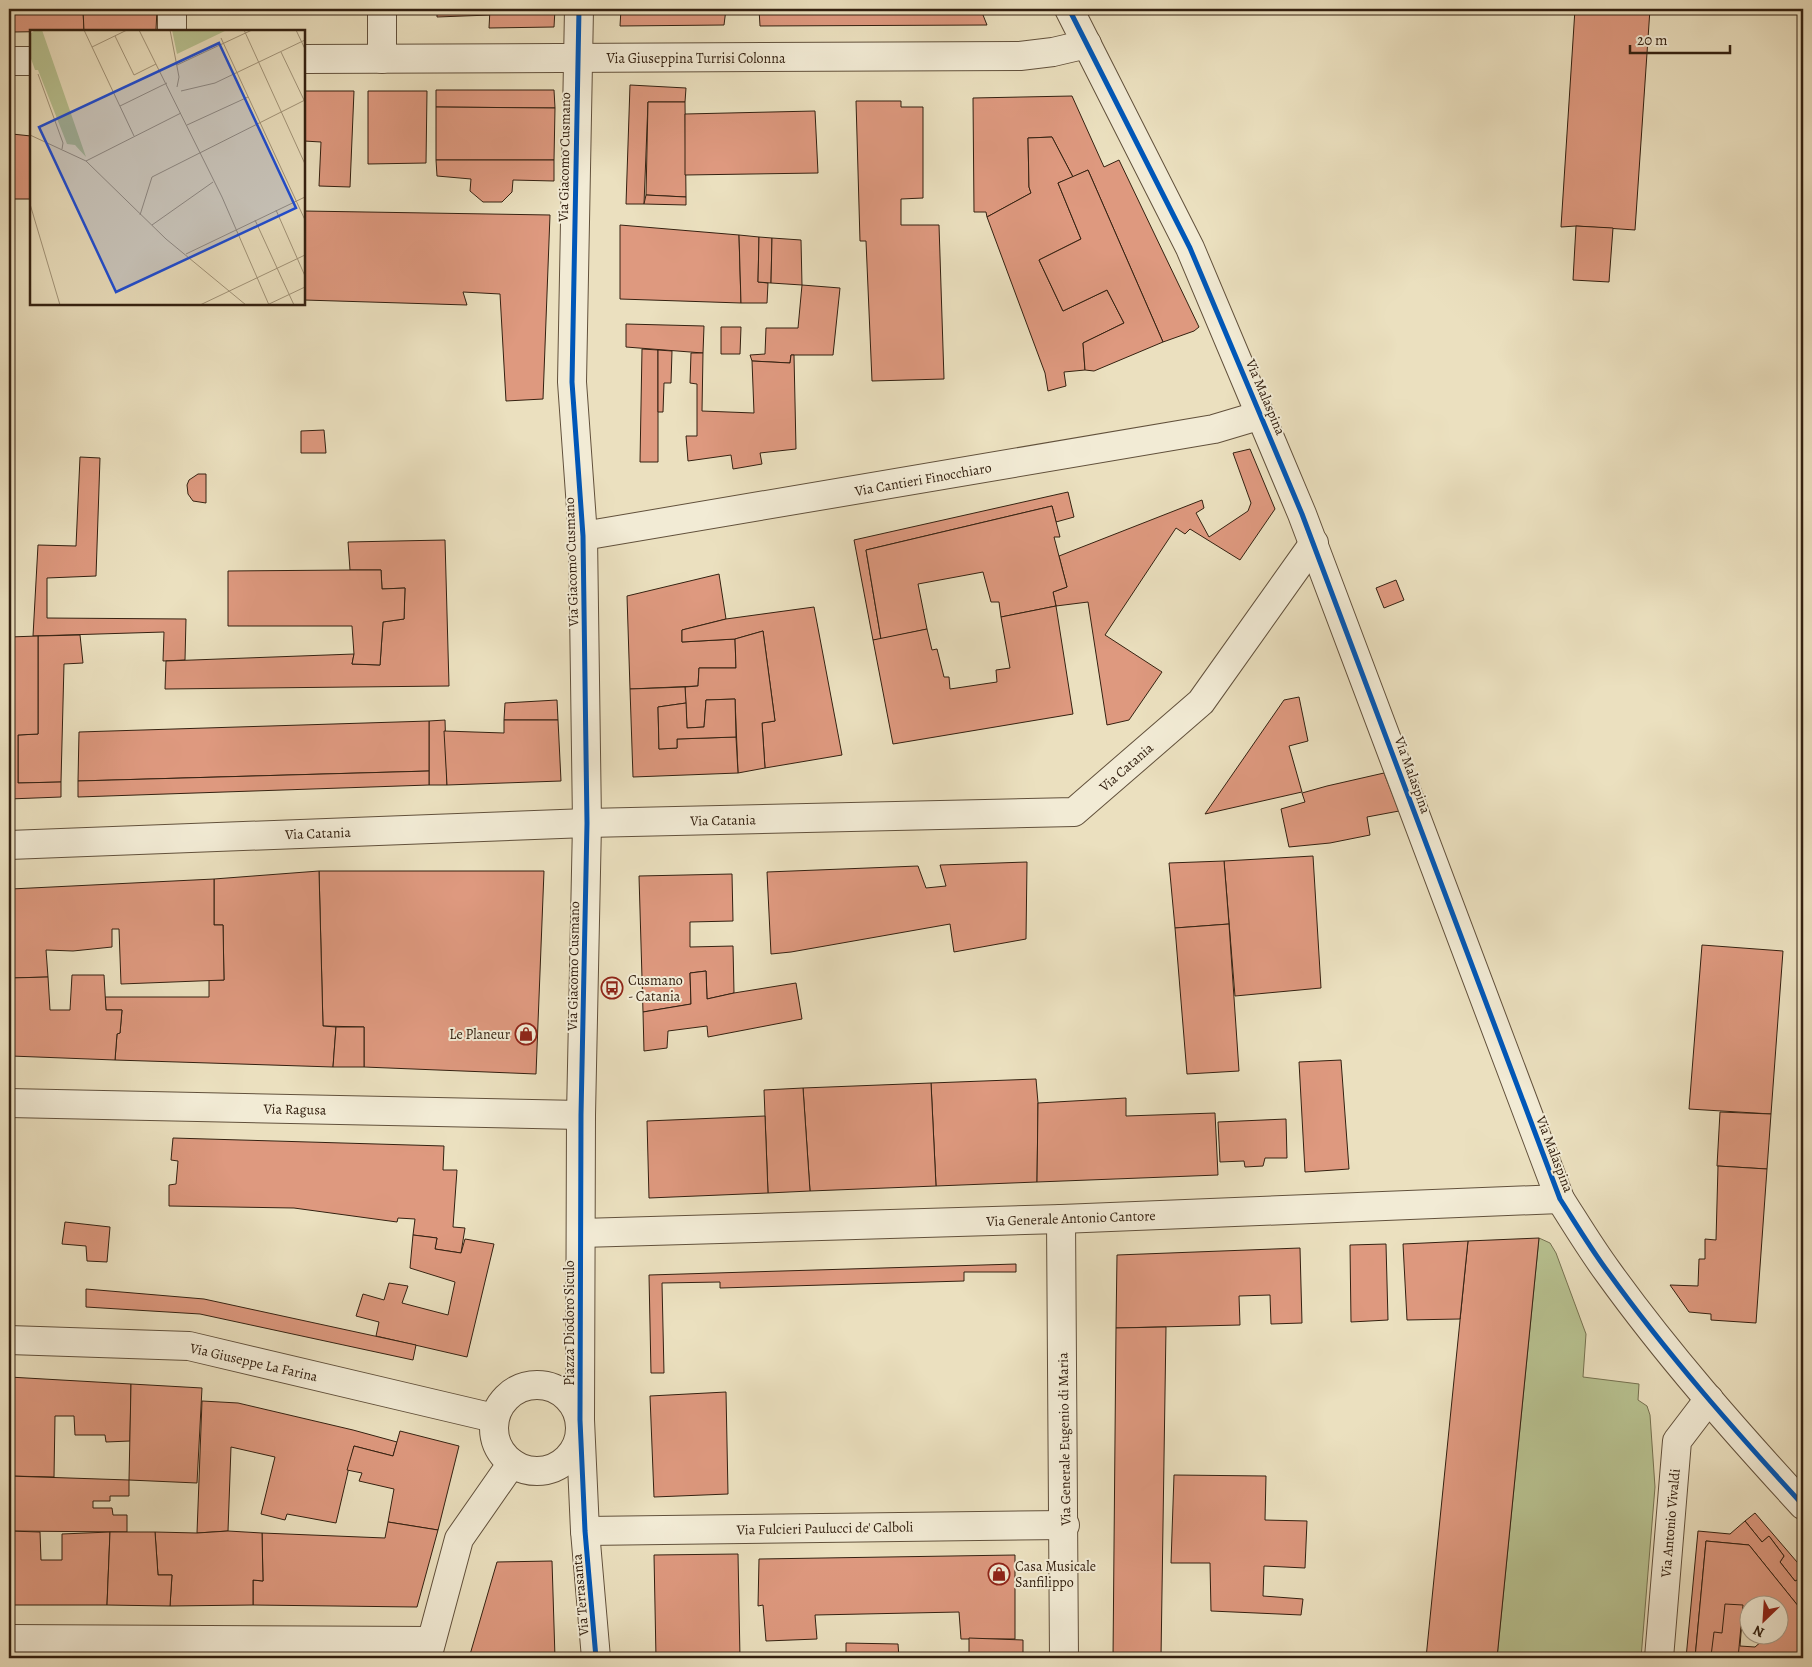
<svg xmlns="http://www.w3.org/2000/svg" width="1812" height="1667" viewBox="0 0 1812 1667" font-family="Alegreya,serif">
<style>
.green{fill:#b8c291;stroke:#767251}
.building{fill:#de997f;stroke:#342111;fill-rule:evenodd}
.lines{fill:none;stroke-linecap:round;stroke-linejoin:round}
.minor-casing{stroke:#62513c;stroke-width:30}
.minor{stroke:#f2ebd5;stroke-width:28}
.cycleway-casing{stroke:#f2ebd5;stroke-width:8}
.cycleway{stroke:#0057b8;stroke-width:5}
.labels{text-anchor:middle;stroke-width:4;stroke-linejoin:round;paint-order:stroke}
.street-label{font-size:14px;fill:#342111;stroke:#f2ebd5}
.poi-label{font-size:14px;fill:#342111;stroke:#f2ebd5;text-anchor:start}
.inset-road{fill:none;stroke:#a29479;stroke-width:1}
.view{fill:#1d4ed8;fill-opacity:0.15;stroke:#1d4ed8;stroke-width:2.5}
.inset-edge{fill:none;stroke:#342111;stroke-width:2.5}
</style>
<rect width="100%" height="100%" fill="#ebe0bf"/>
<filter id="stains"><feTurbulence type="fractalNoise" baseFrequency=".004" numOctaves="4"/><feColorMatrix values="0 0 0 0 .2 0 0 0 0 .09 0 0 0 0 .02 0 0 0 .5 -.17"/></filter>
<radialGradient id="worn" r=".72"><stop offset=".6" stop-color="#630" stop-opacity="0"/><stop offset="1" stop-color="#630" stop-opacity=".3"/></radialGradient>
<path class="green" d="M1539 1238 1550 1243 1556 1253 1586 1334 1583 1377 1639 1384 1638 1400 1647 1406 1650 1415 1655 1487 1641 1658H1497Z"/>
<g class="building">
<path d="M12 9 83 10 84 31 12 32Z"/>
<path d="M12 9H83V10Z"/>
<path d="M83 9H157L156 30 84 31Z"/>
<path d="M437 9H490V15L437 17Z"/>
<path d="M490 9H555L554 27 489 28Z"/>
<path d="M621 9H726L724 25 620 26Z"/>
<path d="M759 9 981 10 987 25 760 26Z"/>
<path d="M780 9H981V10Z"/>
<path d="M1575 9H1650L1635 230 1576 226 1561 227Z"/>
<path d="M630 85 686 88 685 102H648L644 204H626Z"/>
<path d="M436 90H554L555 108 436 107Z"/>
<path d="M304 91H354L350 187 319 186 321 142 304 141Z"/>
<path d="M368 91H427L426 163 368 164Z"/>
<path d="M1072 96 1104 167 1119 160 1199 327 1194 331 1163 342 1088 170 1073 177 1052 137 1028 138 1029 187 1031 193 987 217 986 212H974L973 98Z"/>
<path d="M856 101H901V107H923V198L901 199V225H939L944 379 872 381 866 241H860Z"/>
<path d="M648 102H685L686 197 646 195Z"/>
<path d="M436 107 555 108 554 160H436Z"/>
<path d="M815 111 818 173 685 175V114Z"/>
<path d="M12 134 31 136V199H12Z"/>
<path d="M1052 137 1073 177 1058 183 1081 239 1039 260 1063 311 1107 290 1124 323 1083 343 1085 370 1064 372 1066 386 1048 391 1045 373 987 217 1031 193 1029 187 1028 138Z"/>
<path d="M436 160H554V181L513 180 512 192 502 202H483L470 191 471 179 437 176Z"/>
<path d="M1088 170 1163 342 1094 371 1085 370 1083 343 1124 323 1107 290 1063 311 1039 260 1081 239 1058 183Z"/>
<path d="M646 195 686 197V205L644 204Z"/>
<path d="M304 211 550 215 543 399 506 401 500 294 463 292 467 305 304 300Z"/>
<path d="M620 225 739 235 741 303 620 299Z"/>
<path d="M1576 226 1613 228 1609 282 1573 280Z"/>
<path d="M739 235 759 237 758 282 768 283 767 303H741Z"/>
<path d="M759 237 772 238 771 283 758 282Z"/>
<path d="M772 238 801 240 802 285 771 283Z"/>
<path d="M802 285 840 288 833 355H791L790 363 752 361 750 355 765 354 766 328H798Z"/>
<path d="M626 324 704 326 703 353 626 347Z"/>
<path d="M721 327H741L740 354H721Z"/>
<path d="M642 349 658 350V462H640Z"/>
<path d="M658 350 672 351 671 383H664L663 412H658Z"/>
<path d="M691 353H703L702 411 754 413 752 361 790 363 791 355H794L796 449 760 453 762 464 733 469 731 455 688 461 686 436H697V384L690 383Z"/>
<path d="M324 430 326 453H301V431Z"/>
<path d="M1250 449 1275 509 1240 560 1190 529 1185 534 1176 528 1105 635 1162 672 1129 720 1107 725 1088 602 1056 606 1053 592 1067 587 1059 556 1202 500 1204 508 1196 513 1209 537 1248 511 1251 503 1233 453Z"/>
<path d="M80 457 100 458 96 576 47 578V618L186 619 185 660 163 661 164 632 33 636 38 545 76 546Z"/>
<path d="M198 474H206V503L193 501 188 494 187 485 189 480Z"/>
<path d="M1068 492 1074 517 1056 522 1052 506 866 550 881 639 873 640 854 540Z"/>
<path d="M1052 506 1060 537H1054L1067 587 1053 592 1056 606 1001 617 999 602H991L983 572 918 584 927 629 881 639 866 550Z"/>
<path d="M445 540 449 686 165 689 166 661 354 654 352 664 380 665 383 622 404 619 405 588 382 589 381 570H350L348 542Z"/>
<path d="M350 570H381L382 589 405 588 404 619 383 622 380 665 352 664 354 654 352 626H228V571Z"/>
<path d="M719 574 726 619 682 630V642L735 639 736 668H699L698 686 630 689 627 596Z"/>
<path d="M1396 580 1404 600 1384 608 1376 588Z"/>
<path d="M1056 606 1073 714 893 744 873 640 927 629 932 650 937 649 944 677H949L950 689 997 682 996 670 1010 668 1001 617Z"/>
<path d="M814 607 842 755 765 768 762 723 775 721 763 631 735 639 682 642V630L726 619Z"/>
<path d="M763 631 775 721 762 723 765 768 738 773 735 699 706 700 704 727 687 728 685 687 698 686 699 668H736L735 639Z"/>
<path d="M80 635 83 663 64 664 61 782 18 783V735L38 734V636Z"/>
<path d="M38 636V734L18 735V783L61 782V797L9 799V637Z"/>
<path d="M685 687 686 703 658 707 659 749 677 748V739L736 737 738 773 633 777 630 689Z"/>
<path d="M1299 697 1308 741 1289 746 1302 792 1205 814 1284 700Z"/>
<path d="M735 699 736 737 677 739V748L659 749 658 707 686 703 687 728 704 727 706 700Z"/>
<path d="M557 700 558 720H504L505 703Z"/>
<path d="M445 720 447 785H429V721Z"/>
<path d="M504 720H558L561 781 447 785 444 731 504 733Z"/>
<path d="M429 721V771L78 781 79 732Z"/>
<path d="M429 771V785L78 797V781Z"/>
<path d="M1384 773 1399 811 1367 817 1370 835 1330 843 1289 847 1281 809 1305 802 1302 793 1327 786Z"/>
<path d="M1313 856 1321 988 1235 996 1224 861Z"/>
<path d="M1224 861 1229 924 1175 928 1169 863Z"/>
<path d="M1027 862 1026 939 954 952 950 924 791 952 771 954 767 872 918 866 926 888 946 886 940 865Z"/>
<path d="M319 871H544L536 1074 364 1067V1027L323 1026Z"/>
<path d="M319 871 323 1026 336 1027 333 1067 115 1060 117 1034 120 1033 122 1010H106L105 997H209V980H224L223 925H214V879Z"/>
<path d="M732 874 733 921 690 922V947L733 946 734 993 707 999 706 971 690 973 691 1004 643 1012 639 876Z"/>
<path d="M214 879V925H223L224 980 121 984 119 929H112V947L73 951 46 950 48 977 10 978 11 889Z"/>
<path d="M1229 924 1239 1071 1187 1074 1175 928Z"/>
<path d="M1702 945 1783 951 1771 1114 1689 1109Z"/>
<path d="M706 971 707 999 734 993 796 983 802 1019 708 1037 707 1026 668 1031 667 1048 644 1051 643 1012 691 1004 690 973Z"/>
<path d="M72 975H104L106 1010H122L120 1033 117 1034 115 1060 11 1056 10 978 48 977 50 1010H70Z"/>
<path d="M336 1027H364V1067H333Z"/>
<path d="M1341 1060 1349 1169 1305 1172 1299 1062Z"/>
<path d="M1036 1079 1038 1103 1037 1182 936 1186 931 1083Z"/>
<path d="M931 1083 936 1186 810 1191 803 1088Z"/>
<path d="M803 1088 810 1191 768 1193 764 1090Z"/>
<path d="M1126 1098V1116L1215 1113 1218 1175 1037 1182 1038 1103Z"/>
<path d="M1720 1112 1771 1114 1767 1169 1717 1166Z"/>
<path d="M765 1116 768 1193 649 1198 647 1121Z"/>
<path d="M1286 1119 1287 1158H1265L1263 1166 1245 1167 1244 1161 1220 1162 1218 1122Z"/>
<path d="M173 1138 444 1146 443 1170H457L453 1227 465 1228 461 1253 435 1249 437 1238 413 1235 415 1219 398 1218 397 1222 294 1208 169 1206V1185L176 1184 178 1161 171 1160Z"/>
<path d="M1718 1166 1767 1169 1756 1323 1711 1320V1314L1689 1312 1670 1285 1698 1286 1699 1259H1705V1239L1716 1240Z"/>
<path d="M65 1222 110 1227 107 1262 87 1261 86 1246 62 1244Z"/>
<path d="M413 1235 437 1238 435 1249 461 1253 465 1239 494 1244 467 1357 376 1336 379 1322 356 1316 363 1294 384 1300 389 1283 408 1286 402 1303 448 1315 455 1282 410 1268Z"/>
<path d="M1539 1238 1497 1658H1426L1468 1241Z"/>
<path d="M1468 1241 1460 1319 1407 1320 1403 1244Z"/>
<path d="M1386 1244 1388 1320 1351 1322 1350 1245Z"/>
<path d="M1300 1248 1302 1323 1271 1324 1270 1295 1239 1296 1240 1325 1116 1328 1117 1255Z"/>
<path d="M1016 1264V1272H964V1281L720 1288V1282L662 1283 664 1373H651L649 1275Z"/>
<path d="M86 1289 204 1299 416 1345 413 1360 200 1314 86 1307Z"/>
<path d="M1166 1327 1161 1658H1113L1116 1328Z"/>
<path d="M9 1377 131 1384 130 1441 106 1442 105 1435H75L74 1416H55L54 1477 9 1476Z"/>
<path d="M131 1384 202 1388 197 1483 129 1480Z"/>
<path d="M726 1392 728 1494 654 1497 650 1396Z"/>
<path d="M202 1401 238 1403 353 1430 397 1442 393 1456 354 1446 336 1523 287 1514 285 1520 261 1514 275 1457 231 1447 228 1531 197 1533Z"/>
<path d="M400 1431 459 1446 438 1530 388 1522 394 1489 359 1481 362 1473 347 1470 354 1446 393 1456Z"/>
<path d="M1174 1475 1266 1476 1265 1520 1307 1521 1305 1568 1264 1566 1263 1596 1303 1599 1301 1615 1211 1611 1210 1563H1171Z"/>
<path d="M9 1476 129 1480V1496H110V1501H93V1508H112L113 1515H127V1532L9 1531Z"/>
<path d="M1755 1513 1803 1569V1579L1802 1578 1795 1581 1780 1562 1784 1556 1769 1536 1762 1542 1745 1521Z"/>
<path d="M1745 1521 1762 1542 1769 1536 1784 1556 1780 1562 1795 1581 1802 1578 1803 1579V1612L1749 1545 1706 1541 1695 1658H1686L1698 1531 1730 1534Z"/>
<path d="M388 1522 438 1530 417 1607 253 1605V1580L263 1581 262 1533 385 1538Z"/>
<path d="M9 1531 40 1532 41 1560H62V1534L110 1532 107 1605H9Z"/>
<path d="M228 1531 262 1533 263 1581 253 1580V1605L170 1606 172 1575H158L155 1532 197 1533Z"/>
<path d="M110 1532H155L158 1575H172L170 1606 107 1605Z"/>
<path d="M1706 1541 1749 1545 1803 1612V1649L1793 1658H1695ZM1750 1604H1780V1634H1770L1755 1647 1740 1646 1743 1608H1750Z"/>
<path d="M738 1554 740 1658H656L654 1555Z"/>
<path d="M1015 1555V1639H961L959 1612 815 1615 817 1639 766 1641 763 1605 758 1606 759 1559Z"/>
<path d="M552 1561 555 1658H469L497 1562Z"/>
<path d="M1725 1604 1743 1605 1738 1658 1711 1656 1714 1632 1722 1633Z"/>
<path d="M969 1638 1023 1640V1658H969Z"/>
<path d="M846 1643 898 1644 899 1658H846Z"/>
</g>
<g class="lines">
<g class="minor-casing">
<g id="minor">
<path d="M579 9 572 382 583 536 587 823 581 1115 580 1420 585 1531 596 1658"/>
<path d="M1069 9 1190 248 1302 514 1560 1199C1576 1224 1591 1249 1608 1272 1667 1354 1735 1431 1803 1505"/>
<path d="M172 31V9"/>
<path d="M304 59 1020 56 1053 52 1087 44"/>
<path d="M382 59V9"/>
<path d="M9 61H31"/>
<path d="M583 536 1214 429 1261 415"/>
<path d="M9 845 587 823 1074 812 1201 702 1314 543"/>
<path d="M9 1103 581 1115"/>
<path d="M1061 1219 1064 1658"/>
<path d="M581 1233 1061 1219 1560 1199"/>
<path d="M9 1340 189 1346 494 1418"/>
<circle cx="537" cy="1428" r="43"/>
<path d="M585 1531 1065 1525"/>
<path d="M9 1639 431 1641"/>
<path d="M427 1658 459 1539 512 1463"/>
<path d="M1659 1658 1677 1441 1709 1399"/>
</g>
</g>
<use href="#minor" class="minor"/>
<g class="cycleway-casing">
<g id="cycleway">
<path d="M579 9 572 382 583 536 587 823 581 1115 580 1420 585 1531 596 1658"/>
<path d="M1069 9 1190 248 1302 514 1560 1199C1576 1224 1591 1249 1608 1272 1667 1354 1735 1431 1803 1505"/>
</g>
</g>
<use href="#cycleway" class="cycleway"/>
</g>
<defs>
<g id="bus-ring" transform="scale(1.125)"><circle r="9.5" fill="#f2ebd5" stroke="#8f2418" stroke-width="1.5"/><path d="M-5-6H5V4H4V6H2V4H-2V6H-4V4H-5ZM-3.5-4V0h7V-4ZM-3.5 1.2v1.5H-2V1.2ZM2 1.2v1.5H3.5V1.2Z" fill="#8f2418"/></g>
<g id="shop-ring" transform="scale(1.125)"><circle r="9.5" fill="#f2ebd5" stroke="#8f2418" stroke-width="1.5"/><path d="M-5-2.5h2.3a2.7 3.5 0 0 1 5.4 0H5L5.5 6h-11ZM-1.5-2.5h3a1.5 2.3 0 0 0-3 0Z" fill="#8f2418"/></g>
</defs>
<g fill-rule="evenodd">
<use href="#bus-ring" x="612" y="988"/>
<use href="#shop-ring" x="526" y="1034"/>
<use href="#shop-ring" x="999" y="1574"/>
</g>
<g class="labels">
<g class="street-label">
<text x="696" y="63">Via Giuseppina Turrisi Colonna</text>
<text transform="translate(564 157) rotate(-89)" y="5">Via Giacomo Cusmano</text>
<text transform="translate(1266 397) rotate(67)" y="5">Via Malaspina</text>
<text transform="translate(923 479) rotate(-10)" y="5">Via Cantieri Finocchiaro</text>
<text transform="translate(571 562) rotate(-92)" y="5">Via Giacomo Cusmano</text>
<text transform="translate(1126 767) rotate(-41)" y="5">Via Catania</text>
<text transform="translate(1413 775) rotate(70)" y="5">Via Malaspina</text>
<text transform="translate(723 820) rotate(-1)" y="5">Via Catania</text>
<text transform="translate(318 833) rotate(-2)" y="5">Via Catania</text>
<text transform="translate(573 966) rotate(-89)" y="5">Via Giacomo Cusmano</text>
<text transform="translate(295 1109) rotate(1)" y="5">Via Ragusa</text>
<text transform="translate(1555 1154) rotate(69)" y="5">Via Malaspina</text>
<text transform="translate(1071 1218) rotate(-2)" y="5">Via Generale Antonio Cantore</text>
<text transform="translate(569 1323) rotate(-90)" y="5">Piazza Diodoro Siculo</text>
<text transform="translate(254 1362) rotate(13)" y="5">Via Giuseppe La Farina</text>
<text transform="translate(1064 1439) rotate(-91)" y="5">Via Generale Eugenio di Maria</text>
<text transform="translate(1670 1523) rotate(-85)" y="5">Via Antonio Vivaldi</text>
<text transform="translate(825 1528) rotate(-1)" y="5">Via Fulcieri Paulucci de' Calboli</text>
<text transform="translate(580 1595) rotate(-95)" y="5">Via Terrasanta</text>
</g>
<g class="poi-label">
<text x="628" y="985">Cusmano<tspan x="628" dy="16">- Catania</tspan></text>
<text x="510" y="1039" text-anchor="end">Le Planeur</text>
<text x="1015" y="1571">Casa Musicale<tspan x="1015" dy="16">Sanfilippo</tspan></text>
</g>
</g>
<g transform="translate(30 30)">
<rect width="275" height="275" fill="#ebe0bf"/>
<path d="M5 0H12L56 127 45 115 37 114 8 40H5L0 26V4ZM142 0H197L147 24Z" fill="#b8c291"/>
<path class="inset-road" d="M54 0 104 106M109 0 192 167 239 275M140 0 149 47 147 57M214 0 275 134M266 0 275 19M85 6 104 45 126 34M191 8 275 190M62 17 97 0M251 22 274 70M147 35 222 0M8 44 33 113 32 119M151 61 185 53 275 10M90 76 137 53M157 95 218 67M0 105 56 131 136 209 216 275M56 131 151 83M0 174 30 275M246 180 275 246M110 185 122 147 275 70M225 190 264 275M122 195 183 152M156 224 275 167M170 275 275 225M237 275 275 257"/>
<path class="view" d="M189 13 266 178 86 262 9 97Z"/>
<rect width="275" height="275" class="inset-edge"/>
</g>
<rect width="1812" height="1667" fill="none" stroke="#ebe0bf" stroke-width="30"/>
<rect x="10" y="10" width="1792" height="1647" fill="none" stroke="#342111" stroke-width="2.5"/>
<rect x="15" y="15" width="1782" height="1637" fill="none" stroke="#342111"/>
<g transform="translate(1764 1620) rotate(205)"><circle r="24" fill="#f2ebd5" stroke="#a69a87"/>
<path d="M0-4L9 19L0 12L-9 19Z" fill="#8f2418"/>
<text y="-8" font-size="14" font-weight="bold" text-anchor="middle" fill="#342111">N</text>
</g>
<path d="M1630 45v8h100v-8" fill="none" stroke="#342111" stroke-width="2.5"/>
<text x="1637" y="45" font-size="15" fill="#342111" stroke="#f2ebd5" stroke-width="4" paint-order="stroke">20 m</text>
<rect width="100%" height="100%" filter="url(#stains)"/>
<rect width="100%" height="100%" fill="url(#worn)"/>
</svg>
